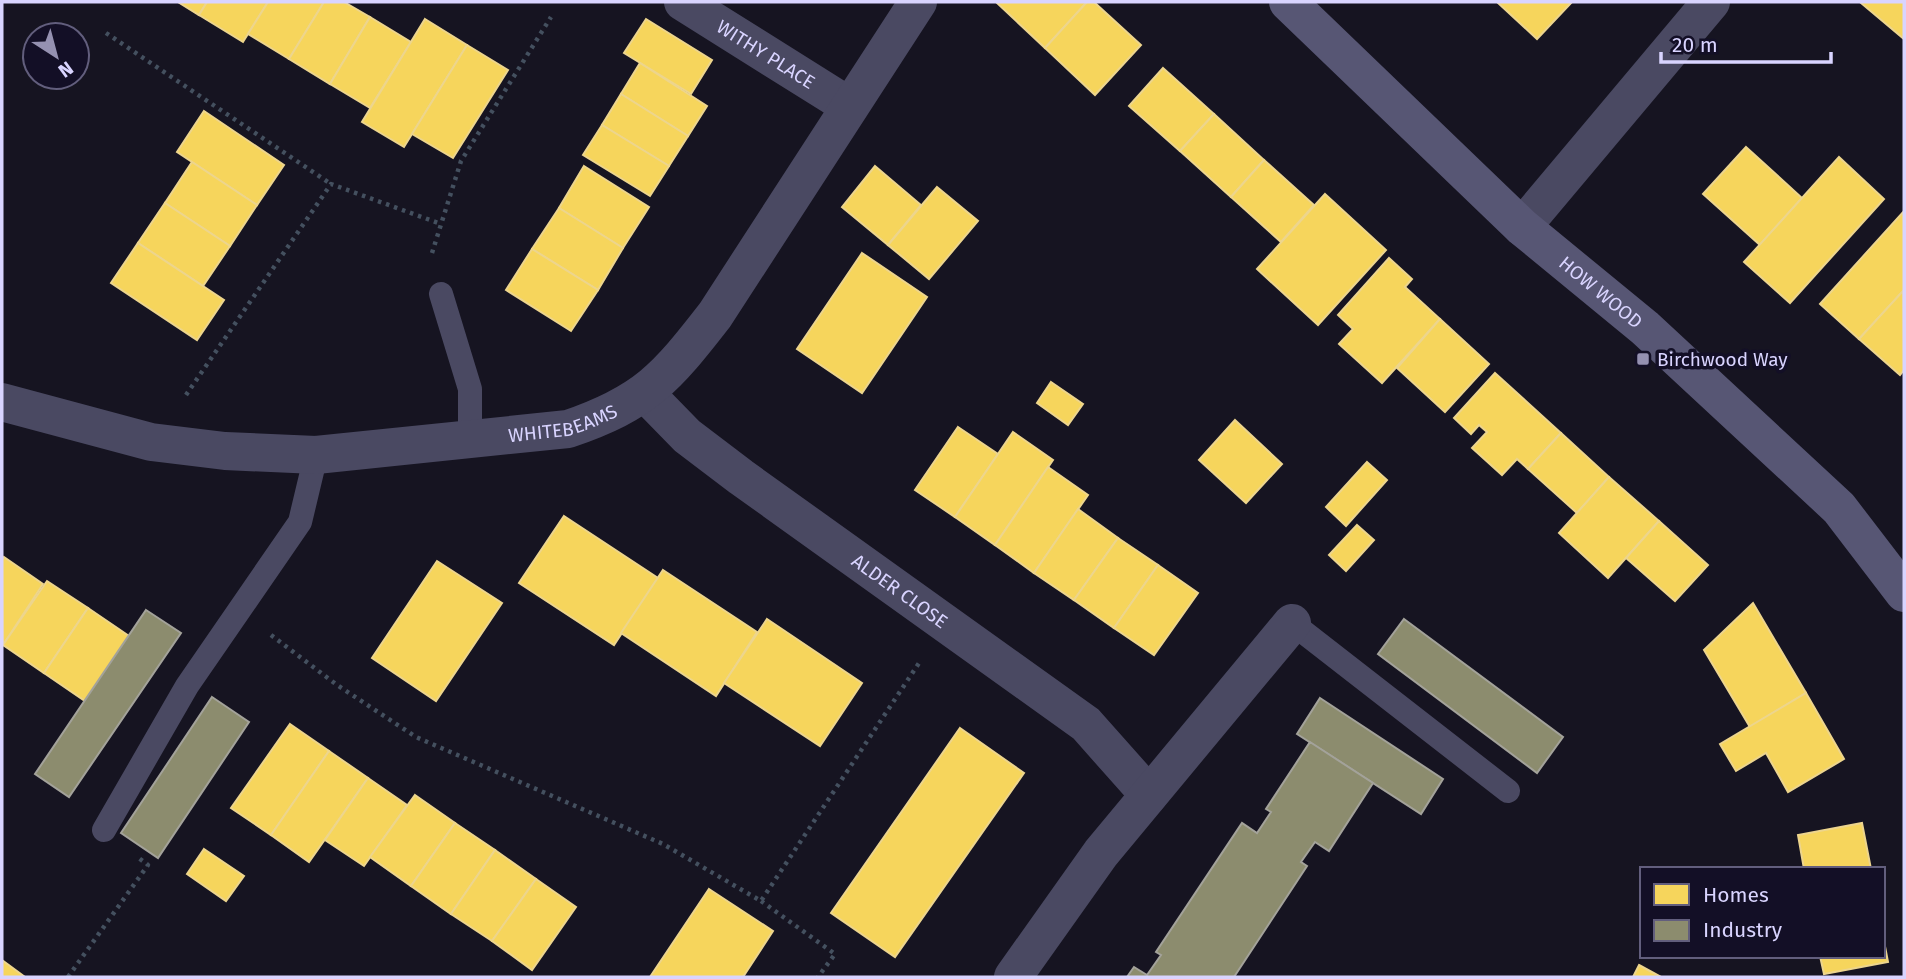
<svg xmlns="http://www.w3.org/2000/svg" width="1906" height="979" viewBox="0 0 1906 979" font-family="'Fira Sans',sans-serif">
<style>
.homes{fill:#f6d55c;stroke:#edd58d;stroke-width:2}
.industry{fill:#8c8c6e;stroke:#a3a29a;stroke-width:2}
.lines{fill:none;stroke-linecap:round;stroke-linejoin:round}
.path{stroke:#44505f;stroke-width:4.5;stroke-dasharray:3.5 5;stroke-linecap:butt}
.lane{stroke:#4a4962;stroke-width:24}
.street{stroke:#4a4962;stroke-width:38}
.secondary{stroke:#575674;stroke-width:38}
.poi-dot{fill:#9591b1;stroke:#130f26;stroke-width:2.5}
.labels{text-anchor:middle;stroke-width:7;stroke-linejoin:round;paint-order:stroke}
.street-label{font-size:19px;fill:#d9d4ff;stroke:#130f26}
.poi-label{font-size:19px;fill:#d9d4ff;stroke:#130f26;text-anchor:start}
</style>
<rect width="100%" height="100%" fill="#161421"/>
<g class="homes">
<path d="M178 2H207L199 15Z"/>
<path d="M207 2H268L243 42 199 15Z"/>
<path d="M268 2H324L289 59 248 34Z"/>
<path d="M324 2H344L370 17 330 84 289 59Z"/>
<path d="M996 2H1087L1045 48Z"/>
<path d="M1087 2H1094L1141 45 1095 95 1045 48Z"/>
<path d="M1497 2H1572L1537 39Z"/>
<path d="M1904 2V39L1861 3 1862 2Z"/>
<path d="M370 17 411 42 370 108 330 84Z"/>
<path d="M425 19 467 45 404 147 362 122Z"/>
<path d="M646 19 712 60 691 94 624 53Z"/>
<path d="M467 45 508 70 453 158 412 134Z"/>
<path d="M640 63 707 106 688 136 621 94Z"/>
<path d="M1163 68 1214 114 1180 151 1129 106Z"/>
<path d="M621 94 688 136 669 166 602 125Z"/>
<path d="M204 111 284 165 257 205 177 152Z"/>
<path d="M1214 114 1264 160 1231 197 1180 151Z"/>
<path d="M602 125 669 166 650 196 583 155Z"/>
<path d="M1746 147 1802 198 1760 245 1703 194Z"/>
<path d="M1839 157 1884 199 1790 303 1744 262Z"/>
<path d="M1264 160 1314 205 1281 242 1231 197Z"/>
<path d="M192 162 257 205 230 246 165 203Z"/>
<path d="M584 166 649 207 623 248 559 208Z"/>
<path d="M875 166 921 205 888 245 842 207Z"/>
<path d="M937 187 978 221 929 279 888 245Z"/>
<path d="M1325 194 1386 250 1318 325 1257 269Z"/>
<path d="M165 203 230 246 203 286 138 243Z"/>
<path d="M559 208 623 248 598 290 532 249Z"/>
<path d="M1904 211V290L1859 339 1820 304Z"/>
<path d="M138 243 224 300 197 340 111 283Z"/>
<path d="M532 249 598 290 571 331 506 290Z"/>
<path d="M862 253 927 297 862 393 797 349Z"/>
<path d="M1389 258 1412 279 1405 287 1440 319 1382 383 1339 344 1353 329 1338 315Z"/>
<path d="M1903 291 1904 370 1900 375 1859 339Z"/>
<path d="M1440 319 1489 364 1445 412 1397 368Z"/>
<path d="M1495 373 1561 433 1528 469 1517 459 1502 475 1472 448 1487 432 1479 425 1471 434 1454 418Z"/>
<path d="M1051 382 1083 404 1068 425 1037 403Z"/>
<path d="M1235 420 1282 464 1246 503 1199 460Z"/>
<path d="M958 427 998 454 955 517 915 490Z"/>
<path d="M1013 432 1053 460 995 545 955 517Z"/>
<path d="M1561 433 1609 477 1577 513 1528 469Z"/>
<path d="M1367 462 1387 480 1346 526 1326 507Z"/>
<path d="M1048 467 1088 495 1034 573 995 545Z"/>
<path d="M1609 477 1659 521 1608 578 1559 533Z"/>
<path d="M1078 509 1118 538 1074 600 1034 573Z"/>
<path d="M564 516 658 578 614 645 519 583Z"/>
<path d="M1659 521 1708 565 1675 601 1626 558Z"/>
<path d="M1357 525 1374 540 1346 571 1329 555Z"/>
<path d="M1118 538 1158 565 1114 628 1074 600Z"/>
<path d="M4 557 43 584 3 645 2 560Z"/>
<path d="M437 561 502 603 436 701 372 658Z"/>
<path d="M1158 565 1198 593 1154 655 1114 628Z"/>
<path d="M663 570 757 632 716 696 621 633Z"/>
<path d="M47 581 88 608 44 673 3 645Z"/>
<path d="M1753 603 1806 693 1750 727 1704 650Z"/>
<path d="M88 608 129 636 85 701 44 673Z"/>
<path d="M767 619 862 683 820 746 724 683Z"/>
<path d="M1806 693 1844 759 1788 792 1766 753 1736 771 1720 744Z"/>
<path d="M290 724 329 751 271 835 231 808Z"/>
<path d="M960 728 1024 773 895 957 831 913Z"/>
<path d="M329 751 368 778 309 862 271 835Z"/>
<path d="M368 778 407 805 364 866 325 840Z"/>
<path d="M415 795 455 823 411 886 370 857Z"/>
<path d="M455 823 495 850 451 914 411 886Z"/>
<path d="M1862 823 1871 869H1804L1798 835Z"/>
<path d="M204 849 244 876 226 901 187 874Z"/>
<path d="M495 850 536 879 492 941 451 914Z"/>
<path d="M536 879 576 907 532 970 492 941Z"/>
<path d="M709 889 773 931 743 977H650Z"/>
<path d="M1883 936 1888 962 1824 974 1820 956H1883Z"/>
<path d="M2 960 25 977H2Z"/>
<path d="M1639 965 1661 977H1633Z"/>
</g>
<g class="industry">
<path d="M146 610 181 633 69 797 35 774Z"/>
<path d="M1404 619 1563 737 1537 773 1378 654Z"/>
<path d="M212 697 249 722 158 858 121 833Z"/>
<path d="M1320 698 1443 779 1421 814 1297 734Z"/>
<path d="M1310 742 1373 783 1329 851 1315 842 1301 862 1307 866 1234 977H1127L1134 967 1147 975 1161 955 1156 952 1242 823 1257 833 1271 812 1266 809Z"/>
</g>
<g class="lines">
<g class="path">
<path d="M106 33 331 184"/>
<path d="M432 253 461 161 551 17"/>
<path d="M186 395 331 184 441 224"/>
<path d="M271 635 337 685 416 737 663 844 761 901 919 663"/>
<path d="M761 901 835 954 818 977"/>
<path d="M68 977 148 865 136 856"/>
</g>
<g class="lane">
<path d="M441 294 470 389V441"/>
<path d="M1292 623 1508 791"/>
<path d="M104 830 187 686 300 522 316 455"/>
</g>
<g class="street">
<path id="s1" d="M683 2 849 106"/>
<path d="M1522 227 1711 2"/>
<path id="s2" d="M646 394 687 436 741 477 1086 724 1149 795"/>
<path id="s3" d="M2 402 151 442 225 451 316 455 568 429C645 403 666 378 715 315L918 2"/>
<path d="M1013 977 1101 853 1292 623"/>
</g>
<path class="secondary" id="s4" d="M1288 2 1522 227 1645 328 1839 508 1904 593"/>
</g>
<rect class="poi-dot" x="1636" y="352" width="14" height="14" rx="3.5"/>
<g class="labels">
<g class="street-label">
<text dy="7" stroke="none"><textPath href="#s1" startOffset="98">WITHY PLACE</textPath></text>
<text dy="7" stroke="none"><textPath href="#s4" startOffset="427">HOW WOOD</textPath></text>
<text dy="7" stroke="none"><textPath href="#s3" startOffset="569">WHITEBEAMS</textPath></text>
<text dy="7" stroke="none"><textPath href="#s2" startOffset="322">ALDER CLOSE</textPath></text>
</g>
<g class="poi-label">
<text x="1657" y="366">Birchwood Way</text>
</g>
</g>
<rect width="1906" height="979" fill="none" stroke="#d9d4ff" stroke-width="7"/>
<rect x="1640" y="867" width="245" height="91" fill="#130f26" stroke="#625e7d" stroke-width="2"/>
<rect x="1654" y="884" width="35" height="21" fill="#f6d55c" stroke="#625e7d" stroke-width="2"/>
<text x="1703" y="902" font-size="21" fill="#d9d4ff">Homes</text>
<rect x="1654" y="920" width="35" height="21" fill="#8c8c6e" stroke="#625e7d" stroke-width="2"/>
<text x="1703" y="937" font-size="21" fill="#d9d4ff">Industry</text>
<g transform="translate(56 56) rotate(144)"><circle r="33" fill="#130f26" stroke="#625e7d" stroke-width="2"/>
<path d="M0-5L12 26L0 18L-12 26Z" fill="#9591b1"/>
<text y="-10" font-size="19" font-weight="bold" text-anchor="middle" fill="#d9d4ff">N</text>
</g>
<path d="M1661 52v10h170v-10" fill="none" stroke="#d9d4ff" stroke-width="3.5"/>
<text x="1672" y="52" font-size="21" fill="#d9d4ff" stroke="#130f26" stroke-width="5" paint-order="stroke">20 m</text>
</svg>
